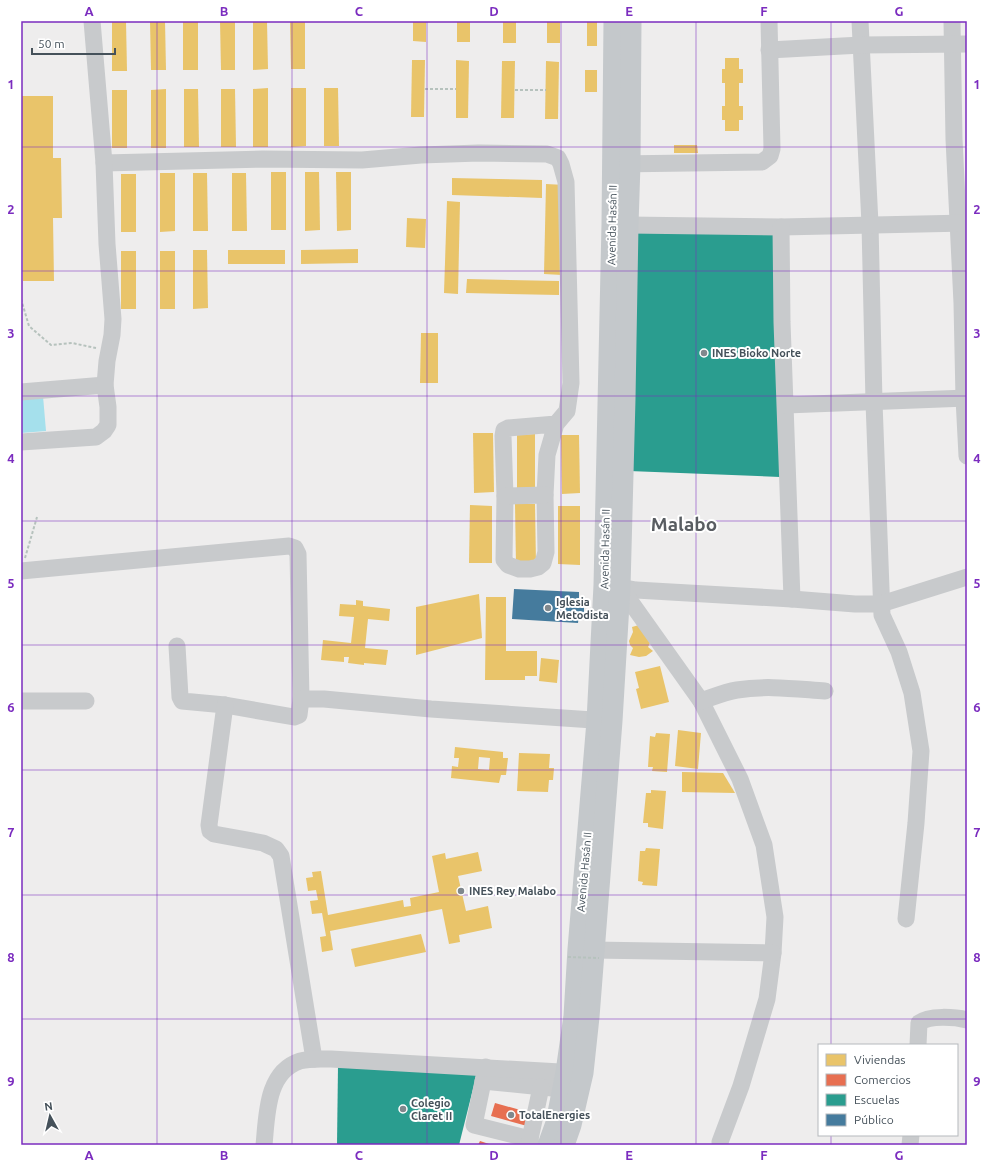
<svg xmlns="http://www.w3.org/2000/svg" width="988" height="1166" viewBox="0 0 988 1166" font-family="Ubuntu,sans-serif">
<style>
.water{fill:#a5e0ec}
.homes{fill:#e9c46a;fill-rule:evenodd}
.shops{fill:#e76f51}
.schools{fill:#2a9d8f}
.public{fill:#457b9d}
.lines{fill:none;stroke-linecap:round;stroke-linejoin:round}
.path{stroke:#b6c2bd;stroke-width:2;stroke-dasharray:3 2;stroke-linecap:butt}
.minor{stroke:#c8cacc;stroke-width:17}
.major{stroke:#c4c8cb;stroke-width:21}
.path-bridge{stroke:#b6c2bd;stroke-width:2;stroke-dasharray:3 2;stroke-linecap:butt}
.grid{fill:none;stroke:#7b2cbf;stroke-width:1;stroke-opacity:0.55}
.poi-dot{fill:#80888d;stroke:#fff;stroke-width:1.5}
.labels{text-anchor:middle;stroke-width:4;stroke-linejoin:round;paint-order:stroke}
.street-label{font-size:11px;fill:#45515a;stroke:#fff}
.poi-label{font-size:11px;font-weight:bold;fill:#45515a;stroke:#fff;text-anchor:start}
.town-label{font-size:19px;font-weight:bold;fill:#595d62;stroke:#fff}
.neatline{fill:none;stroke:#7b2cbf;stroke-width:1.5}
.grid-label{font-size:13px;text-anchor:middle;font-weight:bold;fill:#7b2cbf}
</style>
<rect width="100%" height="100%" fill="#eeeded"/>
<path class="water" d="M43 396 46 431 21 433V398Z"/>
<g class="homes">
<path d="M112 21H126L127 71H112Z"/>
<path d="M150 21H165L166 70H151Z"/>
<rect x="183" y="21" width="15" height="49"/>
<path d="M220 21H235V70H221Z"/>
<path d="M253 21H267L268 69 253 70Z"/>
<path d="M290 21H305V69H291Z"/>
<path d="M413 21H426V42L413 41Z"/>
<rect x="457" y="21" width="13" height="21"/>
<rect x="503" y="21" width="13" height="22"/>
<rect x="547" y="21" width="13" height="22"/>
<rect x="587" y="21" width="10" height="25"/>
<path d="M725 58H739V69H743V83H739V106H743V120H739V131H725V120H722V106H725V83H722V69H725Z"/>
<path d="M412 60H425L424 117H411Z"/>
<path d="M456 60 469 61 468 118H456Z"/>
<path d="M502 61H515L514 118H501Z"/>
<path d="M546 61 559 62 558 119H545Z"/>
<rect x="585" y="70" width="12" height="22"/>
<path d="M268 88V147H253V89Z"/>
<path d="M291 88H306V146L291 147Z"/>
<path d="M324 88H338L339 146H324Z"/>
<path d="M166 89V148H151V90Z"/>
<path d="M184 89H198L199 147H184Z"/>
<path d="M221 89H235L236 147H221Z"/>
<rect x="112" y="90" width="15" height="58"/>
<path d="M22 96H53V158H61L62 218H53L54 281H23Z"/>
<path d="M674 145H697L698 153H674Z"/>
<rect x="271" y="172" width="15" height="58"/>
<path d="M305 172H319L320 230 305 231Z"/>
<path d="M336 172H351V230L337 231Z"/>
<path d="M160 173H175V231L160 232Z"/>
<path d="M193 173H207L208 231H193Z"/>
<path d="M232 173H246L247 231H232Z"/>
<rect x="121" y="174" width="15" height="58"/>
<path d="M452 178 542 180V198L452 195Z"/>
<path d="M546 184 565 185 562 275 544 274Z"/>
<path d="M447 201 460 202 458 294 444 293Z"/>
<path d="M407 218 426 219 425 248 406 247Z"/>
<path d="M358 249V263L301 264V250Z"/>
<path d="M193 250H207L208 308 193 309Z"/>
<rect x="228" y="250" width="57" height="14"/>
<rect x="121" y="251" width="15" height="58"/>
<rect x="160" y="251" width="15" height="58"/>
<path d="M467 279 559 281V295L466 293Z"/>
<path d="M421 333H438V383H420Z"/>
<path d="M473 433H493L494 492 474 493Z"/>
<path d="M535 434V491L517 492V435Z"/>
<path d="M561 435H579L580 493 562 494Z"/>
<path d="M515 504H535L536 565H516Z"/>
<path d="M470 505 492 506V563H469Z"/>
<path d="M558 506H580V565L558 564Z"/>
<path d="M479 594 482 638 416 655V607Z"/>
<path d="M486 597H506V651H537V676H525V680H485Z"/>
<path d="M356 600 363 601V606L390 609 389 621 368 619 365 648 388 650 386 665 364 663V665L348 663 349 657H344V662L321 660 323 640 351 643 354 617 339 616 340 604 356 605Z"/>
<path d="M639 625 650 643 648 647 653 651 646 656 639 657 630 655 633 648 630 645 629 641 633 632 632 627Z"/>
<path d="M541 658 559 660 557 683 539 681Z"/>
<path d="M660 666 669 702 641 709 636 689 639 688 635 672Z"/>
<path d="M678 730 701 733 698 769 675 766Z"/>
<path d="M656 733 670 734 667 772 652 771 653 767H648L650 736 655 737Z"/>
<path d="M455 747 503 752V758H508L506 775H501L499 783 451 778 452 766 458 767 459 758H454ZM479 757 490 758 489 770 478 769Z"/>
<path d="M519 753 550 754 549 768H554L553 780H549L548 792 517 791Z"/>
<path d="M682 772 723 773 735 793 682 792Z"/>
<path d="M651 790 666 791 663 829 648 827V823H643L646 793H651Z"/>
<path d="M646 848 660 849 657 886 642 885 643 882 638 881 640 851H645Z"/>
<path d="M478 852 482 871 458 876 466 911 488 906 492 928 459 935 460 942 449 944 442 909 330 931 333 950 322 952 320 937 326 936 322 913 312 914 310 901 318 900 316 890 308 891 306 878 313 877 312 872 321 871 328 915 403 900 404 907 411 906 410 898 439 892 432 856 445 853 446 859Z"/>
<path d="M421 934 426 952 355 967 351 949Z"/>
</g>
<g class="shops">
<path d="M495 1103 531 1113 527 1126 491 1116Z"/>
<path d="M480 1141 492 1145H478Z"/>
</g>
<g class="schools">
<path d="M633 230 774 234 780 477 629 471Z"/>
<path d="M338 1066 477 1073 459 1145H337Z"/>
</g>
<path class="public" d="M514 589 579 592V601L584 602V614H579L578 623 512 619Z"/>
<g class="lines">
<g class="path">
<path d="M425 89H456"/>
<path d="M515 90H546"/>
<path d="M21 299 29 326 51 345 72 343 96 348"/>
<path d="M25 558 37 517"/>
</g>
<g class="minor">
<path d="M860 21 870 224 874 402 882 615 899 652 912 693 921 751 916 823 906 919"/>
<path d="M952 21 954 139 962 303 964 398 967 456"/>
<path d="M769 50 861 45 967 44"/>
<path d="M104 163 263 159 362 160 421 155 479 153 547 154 558 158 561 164 566 182 571 383 567 411 556 424 547 455 545 495 546 552 543 563 538 567 530 569H519L508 565 504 560 505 496 503 436 504 430 508 428 556 424"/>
<path d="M617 164 762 162 770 156 772 149 769 21"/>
<path d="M628 225 781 227 967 223"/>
<path d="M781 227 782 322 792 599"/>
<path d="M21 392 105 385"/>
<path d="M786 405 967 398"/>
<path d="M21 442 96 437 104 431 108 425V407L105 385 107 361 112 335 113 319 107 244 104 163 92 21"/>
<path d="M505 496 545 495"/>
<path d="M21 571 289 546 295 548 298 554 301 699 299 715 294 717 225 705 182 701 180 697 177 646"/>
<path d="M614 586 636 590 792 599 855 604H881L967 577"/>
<path d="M620 587 701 701 740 779 764 845 775 917 773 953 767 999 741 1086 720 1142"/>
<path d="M301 699H324L431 709 608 721"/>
<path d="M21 701H86"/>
<path d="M701 701C713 697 725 692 737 690 766 685 796 689 825 691"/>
<path d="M225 705 209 825 210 831 214 834 263 843 276 849 281 856 314 1059"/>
<path d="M593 950 773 953"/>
<path d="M918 1045 919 1023C929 1015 955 1017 967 1020"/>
<path d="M486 1067 474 1125 530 1139"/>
<path d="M483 1081 562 1089"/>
<path d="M264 1145C267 1116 266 1072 300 1061 310 1058 321 1059 331 1059L578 1073"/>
<path d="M531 1145 530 1139 541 1087"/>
<path d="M910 1145 911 1135"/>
</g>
<g class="major">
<path d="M548 1145 556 1123 566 1072 574 1016 578 949 597 721 604 585 612 224 614 21"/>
<path d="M564 1145 571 1125 583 1073 589 1017 612 721 620 587 625 399 628 225 630 164 631 21"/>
</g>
<path class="path-bridge" d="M568 957 599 958"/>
</g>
<path class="grid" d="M157 21V1145M292 21V1145M427 21V1145M561 21V1145M696 21V1145M831 21V1045M21 147H967M21 271H967M21 396H967M21 521H967M21 645H967M21 770H967M21 895H967M21 1019H967M831 1135V1145"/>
<g class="poi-dot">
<circle cx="704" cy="353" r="4"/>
<circle cx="548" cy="608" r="4"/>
<circle cx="461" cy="891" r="4"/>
<circle cx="403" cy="1109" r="4"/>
<circle cx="511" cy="1115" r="4"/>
</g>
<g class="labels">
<g class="street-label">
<text transform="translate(612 225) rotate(-89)" y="4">Avenida Hasán II</text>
<text transform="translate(605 549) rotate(-89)" y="4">Avenida Hasán II</text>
<text transform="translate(584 872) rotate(-85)" y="4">Avenida Hasán II</text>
</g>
<g class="poi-label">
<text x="712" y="357">INES Bioko Norte</text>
<text x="556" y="606">Iglesia<tspan x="556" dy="13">Metodista</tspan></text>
<text x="469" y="895">INES Rey Malabo</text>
<text x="411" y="1107">Colegio<tspan x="411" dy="13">Claret II</tspan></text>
<text x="519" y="1119">TotalEnergies</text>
</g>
<g class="town-label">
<text x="684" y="531">Malabo</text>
</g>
</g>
<rect width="988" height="1166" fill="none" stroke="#ffffff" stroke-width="44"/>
<rect x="818" y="1044" width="140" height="92" fill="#ffffff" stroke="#b5b9bd"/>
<rect x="826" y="1054" width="20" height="12" fill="#e9c46a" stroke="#b5b9bd"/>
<text x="854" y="1064" font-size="12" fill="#45515a">Viviendas</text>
<rect x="826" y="1074" width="20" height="12" fill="#e76f51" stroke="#b5b9bd"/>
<text x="854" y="1084" font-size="12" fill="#45515a">Comercios</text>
<rect x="826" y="1094" width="20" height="12" fill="#2a9d8f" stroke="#b5b9bd"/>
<text x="854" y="1104" font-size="12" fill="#45515a">Escuelas</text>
<rect x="826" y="1114" width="20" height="12" fill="#457b9d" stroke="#b5b9bd"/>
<text x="854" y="1124" font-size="12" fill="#45515a">Público</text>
<g transform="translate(50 1116) rotate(352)" stroke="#ffffff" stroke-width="3" paint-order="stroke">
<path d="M0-3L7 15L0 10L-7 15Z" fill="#45515a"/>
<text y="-6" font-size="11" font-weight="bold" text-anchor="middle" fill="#45515a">N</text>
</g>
<path d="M32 48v6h83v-6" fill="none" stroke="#45515a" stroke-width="2"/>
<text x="38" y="48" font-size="12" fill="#45515a" stroke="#ffffff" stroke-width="3" paint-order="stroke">50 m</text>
<rect x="22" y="22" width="944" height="1122" class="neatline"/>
<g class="grid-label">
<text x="89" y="16">A</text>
<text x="224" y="16">B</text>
<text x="359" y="16">C</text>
<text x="494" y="16">D</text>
<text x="629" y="16">E</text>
<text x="764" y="16">F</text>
<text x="899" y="16">G</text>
<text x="11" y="89">1</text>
<text x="977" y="89">1</text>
<text x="11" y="214">2</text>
<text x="977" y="214">2</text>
<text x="11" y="338">3</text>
<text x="977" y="338">3</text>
<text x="11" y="463">4</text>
<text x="977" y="463">4</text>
<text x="11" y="588">5</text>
<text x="977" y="588">5</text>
<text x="11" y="712">6</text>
<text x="977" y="712">6</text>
<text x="11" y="837">7</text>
<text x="977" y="837">7</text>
<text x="11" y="962">8</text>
<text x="977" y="962">8</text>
<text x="11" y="1086">9</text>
<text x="977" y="1086">9</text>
<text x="89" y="1160">A</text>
<text x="224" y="1160">B</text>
<text x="359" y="1160">C</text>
<text x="494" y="1160">D</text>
<text x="629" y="1160">E</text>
<text x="764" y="1160">F</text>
<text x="899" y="1160">G</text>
</g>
</svg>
